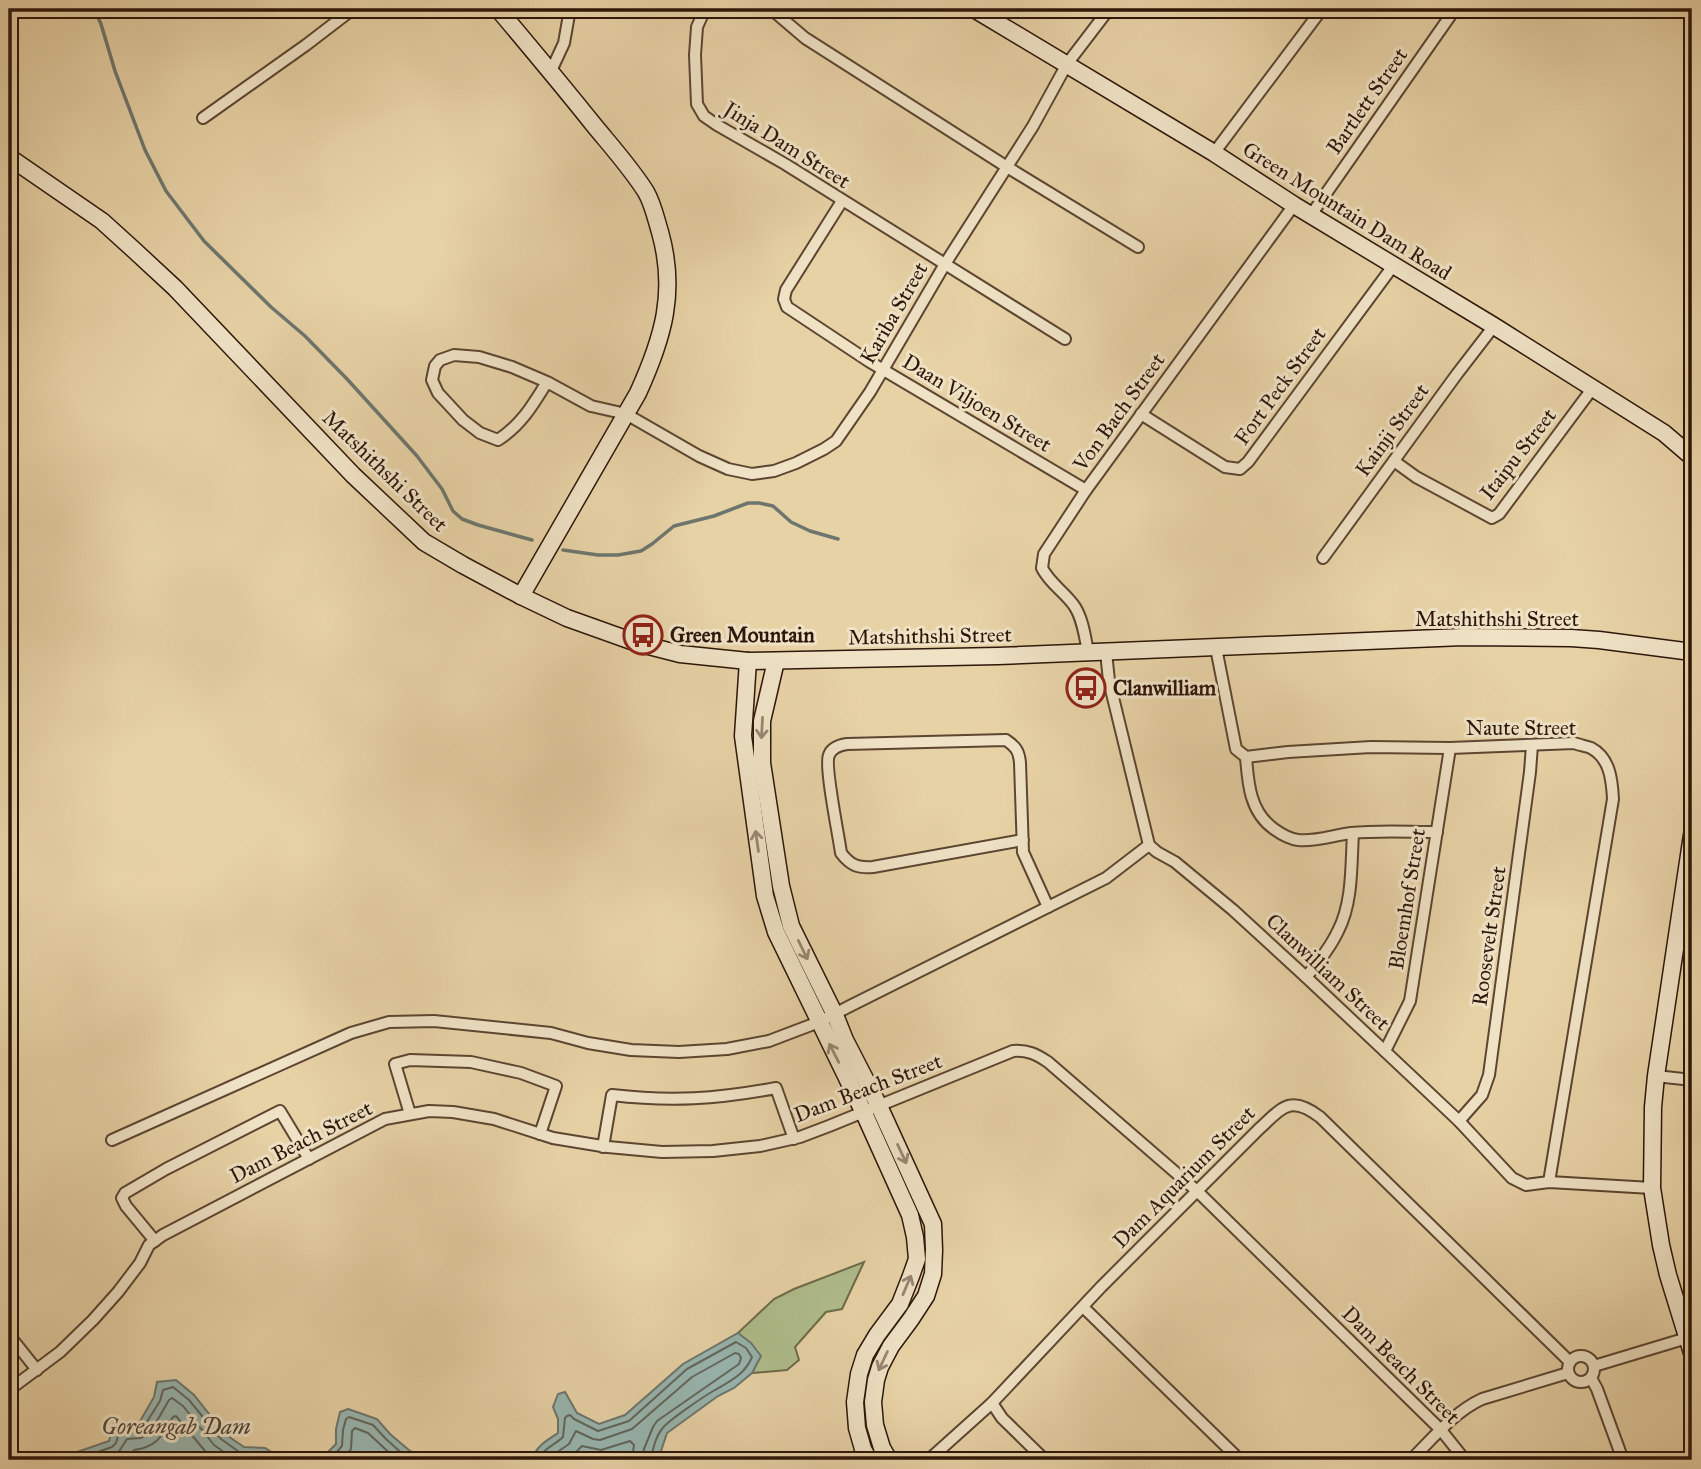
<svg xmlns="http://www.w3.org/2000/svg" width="1701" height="1469" viewBox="0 0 1701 1469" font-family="'IM FELL Great Primer',serif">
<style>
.green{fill:#afbd8b;stroke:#6e6a4a;stroke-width:2}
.water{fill:#98b6b0;stroke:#6d766e;stroke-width:2}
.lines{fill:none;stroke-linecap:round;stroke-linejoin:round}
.shore{stroke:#62665d;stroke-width:2}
.stream{stroke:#6d766e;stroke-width:3.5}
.street-casing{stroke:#5c4531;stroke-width:14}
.secondary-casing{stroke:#2d160a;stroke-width:19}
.street{stroke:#efe2c5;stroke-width:10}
.secondary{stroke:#efe2c5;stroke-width:16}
.oneway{stroke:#988671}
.labels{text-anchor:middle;stroke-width:6;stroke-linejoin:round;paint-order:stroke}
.street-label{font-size:21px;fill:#2d160a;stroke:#efe2c5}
.poi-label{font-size:21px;font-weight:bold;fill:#2d160a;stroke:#efe2c5;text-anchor:start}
.water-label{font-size:23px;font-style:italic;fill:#4d463c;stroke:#efe2c5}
</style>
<rect width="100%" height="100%" fill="#e7d2a6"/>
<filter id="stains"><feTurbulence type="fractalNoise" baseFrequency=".00286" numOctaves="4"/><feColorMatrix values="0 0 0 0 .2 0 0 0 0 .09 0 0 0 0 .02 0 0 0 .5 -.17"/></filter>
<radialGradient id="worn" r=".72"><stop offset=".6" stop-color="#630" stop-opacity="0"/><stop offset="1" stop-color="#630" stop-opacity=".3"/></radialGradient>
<path class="green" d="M864 1262 842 1309 826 1312 795 1347 799 1360 787 1370 752 1373 760 1356 738 1333 774 1299 794 1289Z"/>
<g class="water">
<path d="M738 1333 751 1343 761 1356 752 1373 734 1388 718 1396 667 1433 658 1460H532C535 1447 547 1440 558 1433V1419L553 1407 558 1394 565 1392 577 1413 599 1424 625 1415 683 1364Z"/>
<path d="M176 1380 194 1395 225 1434 244 1447 265 1448 284 1460H67L71 1454 109 1441 114 1423H139L154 1397 157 1382Z"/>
<path d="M348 1409 377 1419 390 1434 410 1451 428 1460H316L324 1456 336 1444V1429L340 1412Z"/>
</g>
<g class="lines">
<g class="shore">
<path d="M75 1460 112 1447 116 1443 120 1430H138L143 1428 160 1401 163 1390 173 1387 189 1400 221 1439 242 1454 263 1455 271 1460"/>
<path d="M101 1460 118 1453 127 1439 141 1438 150 1433 169 1400 172 1398 183 1406 214 1445 235 1460"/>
<path d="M126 1460 134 1450C158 1447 162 1435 173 1417L176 1416 205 1451 217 1460"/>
<path d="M330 1460 342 1446 343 1430 346 1419 349 1417 373 1425 386 1439 406 1457 412 1460"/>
<path d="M342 1460 351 1449 352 1431 355 1428 368 1433 397 1460"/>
<path d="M539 1460C543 1448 555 1445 563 1437L565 1418 567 1416 570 1415 574 1419 598 1431 629 1421 687 1369 736 1342 746 1348 752 1357C745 1374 731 1381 715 1390 706 1395 667 1421 662 1429 656 1436 652 1451 651 1460"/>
<path d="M549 1460 556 1453 569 1444 576 1431 593 1439 600 1440 632 1429 692 1377 735 1353 739 1354 741 1358 739 1364 657 1421 653 1427 644 1449 642 1460"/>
<path d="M564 1460 573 1455 582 1446 601 1450 630 1441 634 1445 632 1460"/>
</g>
<g class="stream">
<path d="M94 9 101 24 115 71 145 150 166 191 204 241 271 307 305 336 347 379 417 456 442 489 453 511 462 519 478 525 532 540"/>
<path d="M563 550 598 555H618L641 551 652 544 674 526 714 516 748 503H759L773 506 791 522 810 531 838 539"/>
</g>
<g class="street-casing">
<g id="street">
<path d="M705 9 697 27 695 55 697 104 704 116 717 125 785 164 1065 339"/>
<path d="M771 9 805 38 1007 167 1138 247"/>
<path d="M551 71 564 43 570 9"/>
<path d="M203 118 306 45 353 9"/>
<path d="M1214 153 1322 9"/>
<path d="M842 201 786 290 784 299 787 307 870 362 1086 490"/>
<path d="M1311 215 1455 9"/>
<path d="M547 382C533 405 521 425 498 440L480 433 463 420 438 393 432 380 435 366 440 360 454 355 479 357 512 367 547 382 591 406 626 414 699 456 728 469 752 474 774 471 796 463 824 449 836 441 870 392 945 264 1033 126 1067 64 1109 9"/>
<path d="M1141 414 1225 467 1240 469 1248 462 1393 266"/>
<path d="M1394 461 1416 477 1492 518 1499 514 1592 389"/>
<path d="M1323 558 1457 374 1494 326"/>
<path d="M1216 648 1236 749 1246 757 1288 752 1371 747 1450 748 1574 743C1579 745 1586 746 1591 748 1610 758 1612 780 1613 799L1549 1182"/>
<path d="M1088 652C1085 637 1083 620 1075 607 1066 593 1050 584 1042 568L1044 554 1086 490 1294 205"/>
<path d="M1106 652 1109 681 1149 845 1157 852 1175 862 1233 910 1306 977 1459 1121 1512 1178 1526 1185 1549 1182 1652 1188"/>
<path d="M1246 757C1248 784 1250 812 1274 829 1281 834 1290 839 1298 840 1315 842 1334 835 1351 833 1379 830 1409 832 1437 832"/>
<path d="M1023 840 873 867C858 868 851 866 841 853 839 837 824 765 829 755 832 747 840 745 847 744L1006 740C1016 747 1019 751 1020 763L1023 852 1048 907"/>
<path d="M1306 977C1318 963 1330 948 1338 931 1353 902 1351 865 1353 833"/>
<path d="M1385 1051 1410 1001 1450 748"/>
<path d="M1656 1076 1692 1080"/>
<path d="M410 1114 395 1064 410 1060 471 1062 521 1073 556 1086 540 1134"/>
<path d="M1459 1121 1482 1095 1489 1075 1530 772 1532 745"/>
<path d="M112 1140 351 1033 389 1022 434 1021 551 1033 588 1043 631 1050 679 1052 727 1049 769 1041 819 1022 850 1006 1106 878 1149 845"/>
<path d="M603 1147 612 1095C672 1102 716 1099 776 1088L794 1139"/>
<path d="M155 1241 126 1206 122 1198 125 1193 166 1169 280 1111 309 1159"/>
<path d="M1083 1307 1240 1460"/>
<path d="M9 1335 37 1370"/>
<circle cx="1581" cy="1369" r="13"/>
<path d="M1594 1366 1687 1338"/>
<path d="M1591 1378 1597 1389 1623 1460"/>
<path d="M9 1390 60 1352 93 1320 118 1292 140 1263 149 1245 163 1235 385 1119 429 1111 453 1112 494 1119 553 1138 608 1147 662 1152 713 1151 760 1146 800 1137 829 1126 1013 1051C1028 1050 1036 1054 1048 1062L1197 1191 1441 1430 1465 1460"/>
<path d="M992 1403 1002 1418 1045 1460"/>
<path d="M926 1460 933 1456 992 1403 1101 1287 1259 1129C1282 1108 1290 1094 1320 1117L1570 1362"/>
<path d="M1411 1460C1433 1438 1454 1412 1482 1399L1568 1373"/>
</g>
</g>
<g class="secondary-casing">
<g id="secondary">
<path d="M498 9C530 47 562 85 593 124 611 146 631 168 646 192 653 204 656 219 660 232 677 292 663 338 638 393L521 596"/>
<path d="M974 9 1214 153 1294 205 1494 326 1664 433 1692 457"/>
<path d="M9 157 102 221 134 250 175 288 353 475 424 542 463 565 521 596 567 618 637 643 680 654 748 661 998 656 1463 637 1571 638 1599 640 1692 652"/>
<path d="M748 661 743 736 765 896 776 932 864 1113 910 1215 915 1237 917 1259 911 1276 900 1304 877 1335 865 1355 859 1374 855 1402 857 1428 863 1449 869 1460"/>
<path d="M776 661 762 721V763L781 886 791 926 835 1015 845 1040 879 1106 933 1224 934 1250 933 1274 926 1296 911 1319 891 1346 880 1367 876 1380 873 1402 875 1425 882 1448 889 1460"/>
<path d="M1692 835 1656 1076 1653 1107 1652 1188 1661 1245 1668 1275 1692 1353"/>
</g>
</g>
<use href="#street" class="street"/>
<use href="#secondary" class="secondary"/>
</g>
<defs><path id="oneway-shaft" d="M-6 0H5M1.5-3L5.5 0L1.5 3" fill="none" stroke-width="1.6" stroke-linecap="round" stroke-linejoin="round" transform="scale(1.75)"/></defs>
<g class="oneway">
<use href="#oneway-shaft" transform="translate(762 728) rotate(93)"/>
<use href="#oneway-shaft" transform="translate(757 841) rotate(-98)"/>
<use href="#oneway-shaft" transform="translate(803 950) rotate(64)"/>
<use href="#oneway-shaft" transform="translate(834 1053) rotate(-117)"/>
<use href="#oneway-shaft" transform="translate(902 1154) rotate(65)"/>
<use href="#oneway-shaft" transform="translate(907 1285) rotate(-67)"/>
<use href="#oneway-shaft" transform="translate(883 1361) rotate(115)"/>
</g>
<defs>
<g id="bus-ring" transform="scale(2.0125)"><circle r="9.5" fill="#efe2c5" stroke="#8f2418" stroke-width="1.5"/><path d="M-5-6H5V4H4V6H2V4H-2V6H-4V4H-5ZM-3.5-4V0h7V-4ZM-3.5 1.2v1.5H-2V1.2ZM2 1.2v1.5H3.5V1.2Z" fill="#8f2418"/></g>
</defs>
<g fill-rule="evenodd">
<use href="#bus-ring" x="643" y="635"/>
<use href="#bus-ring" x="1086" y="688"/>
</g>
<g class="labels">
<g class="street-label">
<text transform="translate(1367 101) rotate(-55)" y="7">Bartlett Street</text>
<text transform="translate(787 145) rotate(32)" y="7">Jinja Dam Street</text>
<text transform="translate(1347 211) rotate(32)" y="7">Green Mountain Dam Road</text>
<text transform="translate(894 313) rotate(-60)" y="7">Kariba Street</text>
<text transform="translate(1280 386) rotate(-54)" y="7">Fort Peck Street</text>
<text transform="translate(977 403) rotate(31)" y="7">Daan Viljoen Street</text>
<text transform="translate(1119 412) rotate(-54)" y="7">Von Bach Street</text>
<text transform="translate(1392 430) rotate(-54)" y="7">Kainji Street</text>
<text transform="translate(1518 454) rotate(-52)" y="7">Itaipu Street</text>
<text transform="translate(385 471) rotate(44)" y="7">Matshithshi Street</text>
<text x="1497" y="626">Matshithshi Street</text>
<text transform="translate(930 636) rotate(-1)" y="7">Matshithshi Street</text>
<text x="1521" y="735">Naute Street</text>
<text transform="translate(1407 899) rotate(-81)" y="7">Bloemhof Street</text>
<text transform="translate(1489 936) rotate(-82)" y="7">Roosevelt Street</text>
<text transform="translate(1328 972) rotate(43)" y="7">Clanwilliam Street</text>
<text transform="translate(868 1088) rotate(-21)" y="7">Dam Beach Street</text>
<text transform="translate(301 1142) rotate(-27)" y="7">Dam Beach Street</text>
<text transform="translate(1184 1177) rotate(-45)" y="7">Dam Aquarium Street</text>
<text transform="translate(1401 1365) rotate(45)" y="7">Dam Beach Street</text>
</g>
<g class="poi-label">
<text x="670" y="642">Green Mountain</text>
<text x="1113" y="695">Clanwilliam</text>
</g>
<g class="water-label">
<text x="176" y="1434">Goreangab Dam</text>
</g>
</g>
<rect width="1701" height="1469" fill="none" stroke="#e7d2a6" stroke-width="35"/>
<rect x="10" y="10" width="1680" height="1448" fill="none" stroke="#2d160a" stroke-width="3.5"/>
<rect x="18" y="18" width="1666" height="1434" fill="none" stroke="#2d160a" stroke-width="2"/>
<rect width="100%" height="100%" filter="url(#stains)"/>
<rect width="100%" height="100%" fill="url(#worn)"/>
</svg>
